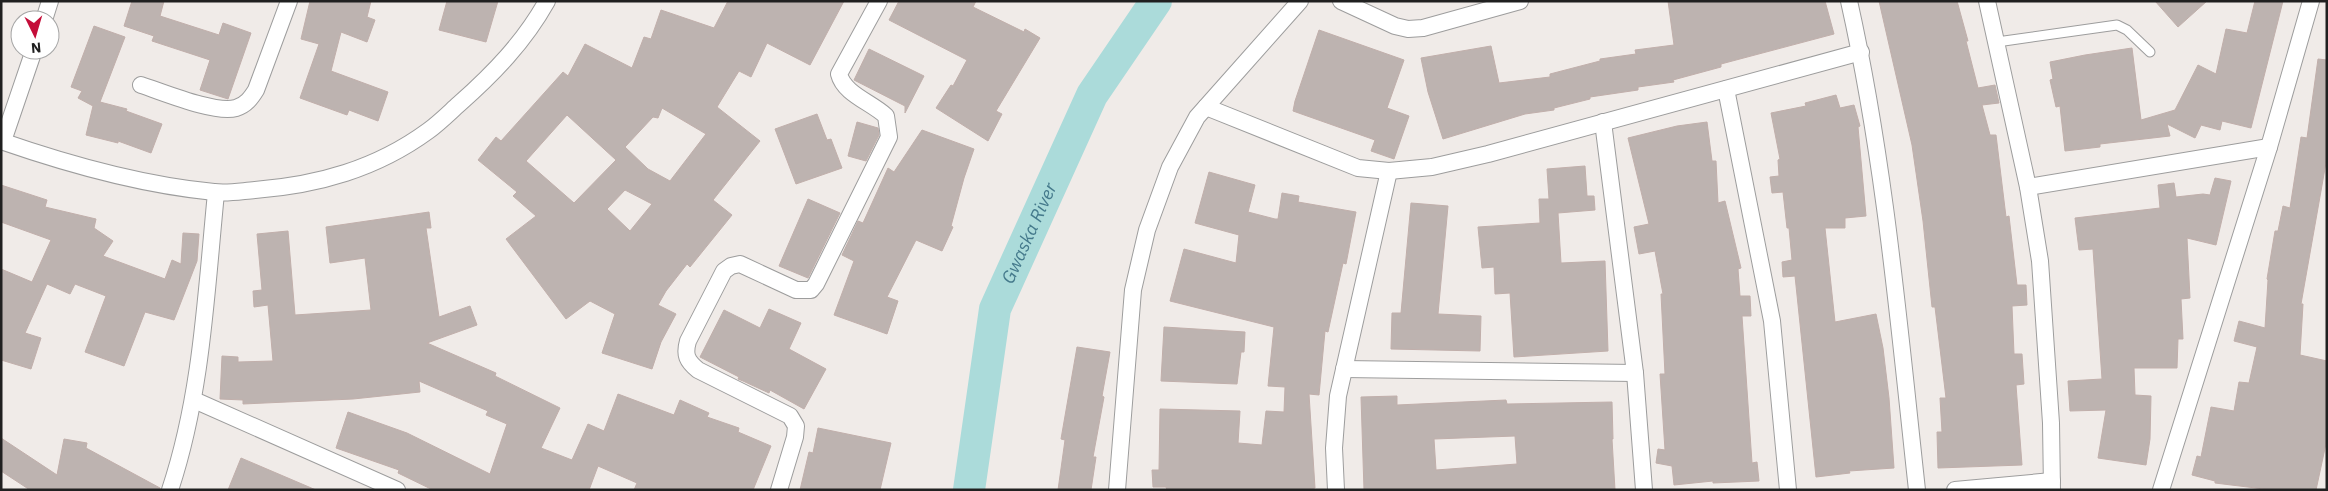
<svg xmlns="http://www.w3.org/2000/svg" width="2328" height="491" viewBox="0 0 2328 491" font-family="'IBM Plex Sans',sans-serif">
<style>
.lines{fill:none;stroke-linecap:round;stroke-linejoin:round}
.river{stroke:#abdbda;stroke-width:32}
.building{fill:#bdb3b0;stroke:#c1afab;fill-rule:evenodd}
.lane-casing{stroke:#9d9d9d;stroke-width:11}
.street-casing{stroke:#9d9d9d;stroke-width:18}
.lane{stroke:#fff;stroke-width:9}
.street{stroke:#fff;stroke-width:16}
.labels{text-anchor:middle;stroke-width:5;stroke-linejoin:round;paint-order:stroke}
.water-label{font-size:18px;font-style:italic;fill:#457a8c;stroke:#fff}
</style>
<rect width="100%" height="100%" fill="#f0ebe8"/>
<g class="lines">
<path class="river" id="s1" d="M969 490 995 309 1092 95 1156 1"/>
</g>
<g class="building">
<path d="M132 1H164L160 16 219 35 223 23 251 33 228 99 200 90 210 60 152 41 154 36 124 26Z"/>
<path d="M310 1H371L367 17 375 20 367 42 341 32 331 71 388 92 378 121 349 110 347 115 300 98 319 44 301 39Z"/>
<path d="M447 1H498L486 42 439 30Z"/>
<path d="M728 1H844L810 65 767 43 751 77 739 71 717 107 760 141 713 200 732 215 690 267 687 264 666 291 658 305 676 314 661 342 652 369 602 353 615 314 590 301 566 319 506 239 536 216 513 196 517 192 478 160 496 137 501 141 563 72 568 76 585 44 632 68 644 37 651 39 661 10 714 28ZM662 108 706 134 670 181 648 169 625 147 653 117 658 118ZM567 115 616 160 574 203 526 161ZM625 190 652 204 630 231 607 209Z"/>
<path d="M899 1H976L973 7 1024 32 1025 29 1040 38 996 111 1002 114 988 141 936 108 951 85 953 86 967 60 889 20Z"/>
<path d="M1668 1H1825L1834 34 1721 64V67L1673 80 1674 82 1638 87V90L1590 97V99L1554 108V110L1525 114 1443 139 1428 92 1421 58 1491 46 1499 83 1550 77V74L1600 61V59L1636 54 1635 50 1674 45Z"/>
<path d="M1879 1H1957L1968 41H1966L1978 88 1995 85 1999 103 1982 105 1990 135H1996L2006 217 2009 216 2017 285H2026L2027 305 2012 306 2014 354H2022L2024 384 2016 385 2022 465 1938 468 1937 432H1942L1940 398H1946L1935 307H1932L1923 221 1912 145Z"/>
<path d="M2155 1H2207L2178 27Z"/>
<path d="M2255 1H2283L2251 128 2222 121 2220 130 2201 125 2195 138 2167 124 2170 136 2100 144V147L2065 151 2060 106 2056 107 2050 80 2053 79 2050 62 2085 55 2132 48 2141 120 2175 110 2198 65 2216 74 2226 29 2247 33Z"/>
<path d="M94 26 125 37 100 102 127 109 126 111 162 124 151 153 118 141V143L86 135 93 106 78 98 82 91 71 87Z"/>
<path d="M1319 30 1404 60 1387 108 1409 116 1394 159 1371 151 1375 140 1293 111 1295 101Z"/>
<path d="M869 49 924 76 905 113V106L854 80Z"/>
<path d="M2318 59 2327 60V157L2301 304H2303L2300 355 2327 361V439L2316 490H2272L2215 483V481L2192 475 2197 456 2201 457 2211 407 2234 411 2239 382 2249 383 2257 347 2234 341 2239 321 2265 328 2268 280 2267 279 2275 231H2278L2283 206 2290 208 2301 137 2307 138Z"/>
<path d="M1836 95 1840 108 1854 105 1860 126 1858 127 1866 216 1845 218V228H1825L1835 322 1876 314 1883 348 1889 398 1894 468 1849 471 1850 473 1816 477 1795 276 1783 277 1782 262 1792 260 1789 228H1787L1783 192 1772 193 1770 177 1779 176 1778 160 1780 159 1771 113 1806 106 1805 103Z"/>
<path d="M817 114 827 140 831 139 842 168 796 184 775 129Z"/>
<path d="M857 122 878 128 879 135 866 161 848 156Z"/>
<path d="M1707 122 1712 161H1716L1718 203 1725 201 1741 268 1738 269 1740 296H1750L1751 316H1742L1752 463 1757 462 1759 481 1713 483V481L1674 485 1672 466 1656 463 1658 449 1665 450 1660 374H1665L1661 294H1663L1655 251 1639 254 1634 227 1649 224 1628 138 1677 126Z"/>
<path d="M922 130 974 149 964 178 951 226 953 227 942 251 916 240 887 297 898 301 887 334 834 315 854 261 842 255 858 221 863 223 888 168 894 172Z"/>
<path d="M1585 166 1587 196H1594L1595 210 1558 213 1561 263 1605 261 1608 351 1514 357 1510 293 1495 294 1494 267 1482 268 1478 227 1540 223 1539 199H1549L1547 169Z"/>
<path d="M1209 172 1255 185 1248 212 1275 219H1278L1282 193 1299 196 1298 202 1356 212 1346 264 1343 263 1328 332 1325 331 1319 395 1309 394 1315 488 1307 490H1167L1166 487H1153L1152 470H1159L1160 409 1240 411 1238 443 1262 445 1266 411 1284 412 1285 387 1268 386 1274 327 1170 301 1184 249 1236 263 1239 235 1195 223Z"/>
<path d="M2215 178 2231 181 2216 245 2187 238 2190 298 2181 299 2183 339H2178L2177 368H2134L2135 395 2151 396 2150 439 2146 465 2098 458 2106 410 2070 411 2068 381 2102 379 2093 249 2079 250 2075 218 2160 208 2158 185 2174 183 2176 197 2203 194 2210 195Z"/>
<path d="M1 185 47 200 45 207 96 219 94 228 113 241 103 256 165 279 172 260 181 264 183 233 199 234 197 261 174 320 145 312 124 366 85 352 106 296 75 284 70 294 47 284 25 333 41 338 31 369 1 360V269L32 282 51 240 1 222Z"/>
<path d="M808 199 840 213 808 278 779 266Z"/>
<path d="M1411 203 1448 206 1438 314 1481 316 1480 351 1391 349 1392 313H1401Z"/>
<path d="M429 212 431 228H426L439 317 470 306 477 325 427 343 496 373 495 376 560 408 541 448 572 460 588 424 604 431 618 394 674 415 680 400 709 413 707 417 739 428 738 432 771 446 753 490H634L637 483 598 466 589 490H433L398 473 399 470 336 448 348 412 407 433 490 474 507 424 486 415 488 411 419 381 420 392 353 399 243 404V400L220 399 222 356 238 357V362L273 361 268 305 254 307 253 291 262 290 257 234 288 231 295 315 371 310 365 258 330 263 326 227Z"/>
<path d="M769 309 801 323 789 349 826 369 804 409 770 390 769 393 743 381 738 379 739 377 700 357 724 310 760 328Z"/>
<path d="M1164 327 1245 332 1244 352H1241L1237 384 1161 381Z"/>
<path d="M1077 347 1110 352 1102 396 1104 397 1093 457H1096L1091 490H1058L1065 440 1061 439Z"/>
<path d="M1397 396V405L1506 400 1507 404 1612 402 1613 439H1612L1615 490H1364L1361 397ZM1515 436 1517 464 1436 470 1434 439Z"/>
<path d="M818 428 891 443 880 490H800L809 452 813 453Z"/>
<path d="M1 438 57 475 64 439 87 443 86 448 160 488V490H30L1 471Z"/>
<path d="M241 458 316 490H228Z"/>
</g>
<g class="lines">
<g class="lane-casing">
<path id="lane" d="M1997 42 2117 25 2127 30 2150 52"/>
</g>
<g class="street-casing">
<g id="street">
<path d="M1341 1 1395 26 1408 29 1423 28 1520 1"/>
<path d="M1849 1C1885 162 1899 326 1917 490"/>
<path d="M1987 1 2028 187 2040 261 2051 423 2052 490"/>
<path d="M44 20 50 1"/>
<path d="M141 85C163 92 215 114 236 108 246 105 251 98 256 90L289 1"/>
<path d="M1726 89 1772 321 1788 490"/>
<path d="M1206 107 1358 168 1389 171 1432 167 1488 154 1861 52"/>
<path d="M1603 122 1635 373 1644 490"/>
<path d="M1 141C70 165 141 185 214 192 227 194 242 191 255 190 318 185 376 169 428 131 439 123 449 113 459 104 494 73 524 42 547 1"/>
<path d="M3 141 34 50"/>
<path d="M2028 187 2269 147"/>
<path d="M1344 369 1635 373"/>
<path d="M194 400 397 490"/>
<path d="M170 490C202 394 206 293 216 193"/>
<path d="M779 490 795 437 796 426 790 416 698 370C687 361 684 355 688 341L724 271 731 266 740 264 796 290H811L816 284 889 137 886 116C871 102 844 94 839 74L879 1"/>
<path d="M1117 490 1133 290 1147 230 1170 167 1197 117 1300 1"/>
<path d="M1336 490 1334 448 1338 396 1389 171"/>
<path d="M1955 490 2052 481"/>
<path d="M2161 490 2269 147 2311 1"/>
</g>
</g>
<use href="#lane" class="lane"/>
<use href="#street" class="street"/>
</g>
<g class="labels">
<g class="water-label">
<text dy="6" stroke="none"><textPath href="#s1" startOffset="266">Gwaska River</textPath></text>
</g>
</g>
<rect width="2328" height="491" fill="none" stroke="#202020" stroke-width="5"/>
<g transform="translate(35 35) rotate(175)"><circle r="24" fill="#ffffff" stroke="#a6a6a6"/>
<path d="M0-4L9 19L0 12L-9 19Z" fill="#c40d39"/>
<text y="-8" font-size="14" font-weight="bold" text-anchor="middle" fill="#202020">N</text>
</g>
</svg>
